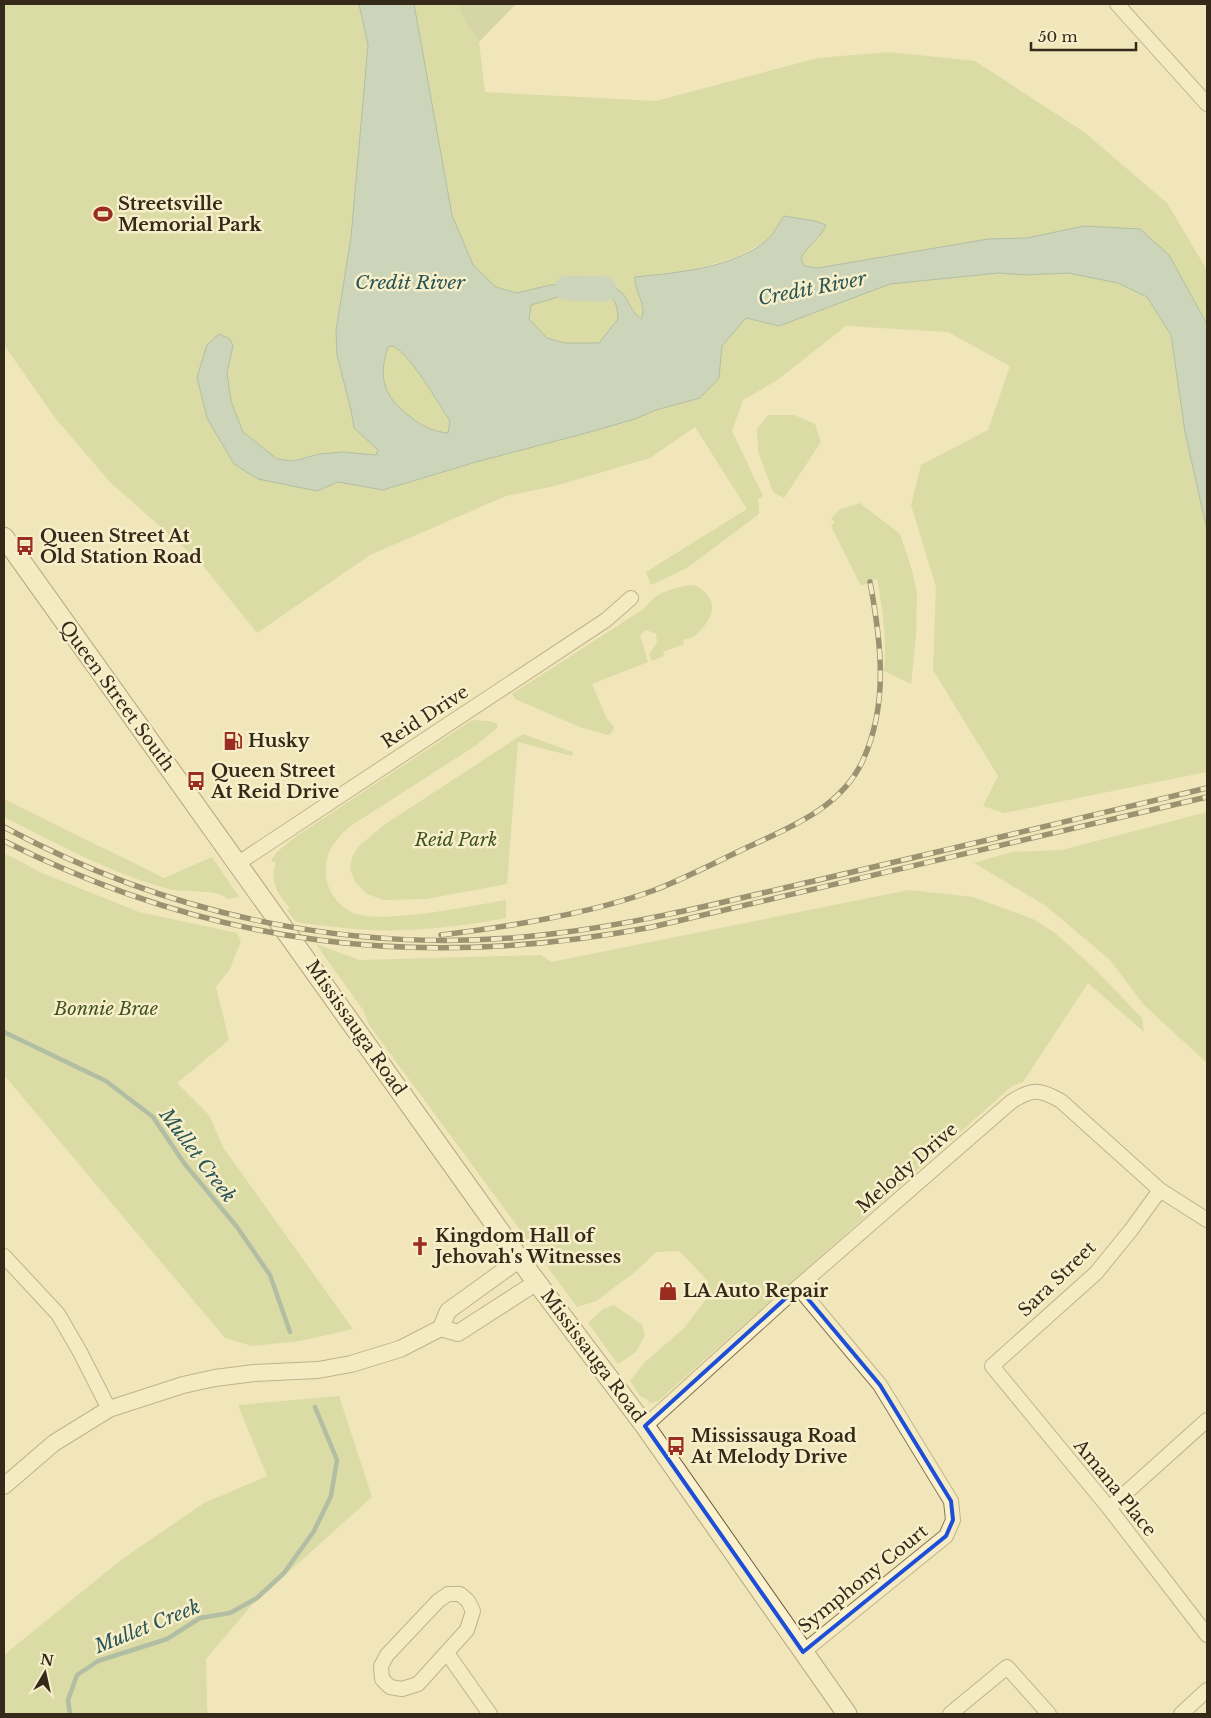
<svg xmlns="http://www.w3.org/2000/svg" width="1211" height="1718" viewBox="0 0 1211 1718" font-family="'Libre Baskerville',serif">
<style>
.green{fill:#c0ce8e}
.cemetery{fill:#b6c28e}
.water{fill:#9fc0ba;stroke:#668e88;fill-rule:evenodd}
.lines{fill:none;stroke-linecap:round;stroke-linejoin:round}
.stream{stroke:#668e88;stroke-width:4.5}
.river{stroke:#9fc0ba;stroke-width:25}
.minor-casing{stroke:#877554;stroke-width:16}
.tertiary-casing{stroke:#877554;stroke-width:18}
.secondary-casing{stroke:#695537;stroke-width:21}
.minor{stroke:#fbf2cd;stroke-width:14}
.tertiary{stroke:#fbf2cd;stroke-width:16}
.secondary{stroke:#fbf2cd;stroke-width:19}
.rail-casing{stroke:#352a1a;stroke-width:5.5}
.rail{stroke:#f7efca;stroke-width:4;stroke-dasharray:11;stroke-linecap:butt}
.marked{fill:none;stroke:#1d4ed8;stroke-width:4;stroke-linejoin:round}
.labels{text-anchor:middle;stroke-width:5;stroke-linejoin:round;paint-order:stroke}
.poi-label{font-size:18px;font-weight:bold;fill:#352a1a;stroke:#f7efca;text-anchor:start}
.street-label{font-size:18px;fill:#352a1a;stroke:#f7efca}
.park-label{font-size:18px;font-style:italic;fill:#40531f;stroke:#f7efca}
.water-label{font-size:19px;font-style:italic;fill:#285456;stroke:#f7efca}
</style>
<rect width="100%" height="100%" fill="#f0e6ba"/>
<g class="green">
<path d="M4 4H359L368 45 351 237 336 331 354 428 378 450 376 455 343 452 319 454 294 461 277 459 243 432 231 401 227 373 233 345 219 334 234 464 258 479 317 491 338 482 383 490 476 462 635 419 656 410 700 398 719 378 722 346 746 318 779 326 890 284 999 273 1025 275 1068 273 1118 283 1147 297 1171 335 1185 432 1207 530V772L1004 813 983 806 998 776 933 670 936 587 911 505 921 465 988 430 1010 366 948 332 846 326 776 381 743 400 732 431 763 496 758 499 759 514 687 568 651 585 646 572 747 509 695 427 650 458 555 486 506 496 370 555 257 633 200 562 110 482 56 419 4 345Z"/>
<path d="M414 4H457L466 24 479 42 485 92 656 101 818 58 889 52 975 61 1084 132 1167 203 1207 270V324L1169 255 1084 226 1027 238 988 239 818 268 804 266 801 258 806 249 820 237 766 241 737 257 686 272 635 278C634 292 648 305 641 319L635 314 623 293 602 291C616 299 617 304 618 319L599 343H565L547 338 529 319 531 305 558 297 550 285 517 293 496 287 473 265 452 215Z"/>
<path d="M393 346C412 356 437 402 450 421L448 433C435 432 422 426 412 418 385 398 377 379 388 347Z"/>
<path d="M768 415H794L815 424 821 442 784 498 773 492 758 451 757 429Z"/>
<path d="M860 503 900 534 911 567 917 592 916 637 911 684 884 671C887 639 883 610 877 579L861 586 831 526 835 522 831 519 839 510Z"/>
<path d="M691 585C703 586 716 601 711 614 709 620 702 630 697 634 694 637 687 639 683 640L684 644 663 652 664 656 652 661 649 655 657 642 656 634 646 630 640 635 648 662 592 684 607 719 614 727 613 731 608 735 580 727 515 699 512 694 645 608C655 592 674 588 691 585Z"/>
<path d="M472 720 488 721 498 724 497 728 475 746 352 825C334 840 324 853 326 877 328 894 343 911 360 915 396 922 468 906 506 900V918C473 924 439 929 405 930 370 932 336 927 301 923L295 921 287 910 290 908C278 895 269 881 276 863L271 861 276 853 295 837Z"/>
<path d="M523 734 573 752 572 756 518 742 507 884 426 899 384 900 367 894 355 882 350 869 352 857 359 846 384 825Z"/>
<path d="M4 799 164 878 212 857 239 897 227 899C217 888 184 893 168 889 111 873 57 844 4 817Z"/>
<path d="M1207 812V1063L1144 1005 1110 960 1046 906 974 863 1012 852 1062 850Z"/>
<path d="M4 853 42 873 139 912 237 933 241 941 230 969 216 987 229 1040 177 1083 209 1115 223 1147 353 1329 300 1341 252 1346 225 1338 4 1075Z"/>
<path d="M909 890 973 897 1033 919 1055 933 1092 966 1142 1018 1144 1032 1088 983 1023 1082 1012 1086 658 1401 649 1403 648 1400 640 1396 630 1381 644 1363 684 1328 707 1298 708 1281 679 1251 656 1252 635 1272 596 1301 577 1307 369 1025 363 1010 316 944 360 960 541 955 551 962Z"/>
<path d="M614 1305 642 1325 645 1335 636 1352 618 1364 588 1323 603 1309Z"/>
<path d="M339 1396 372 1497 252 1605 206 1659 207 1710 210 1714H4V1655L121 1560 204 1503 267 1476 238 1405Z"/>
</g>
<path class="cemetery" d="M457 4H516L479 42 466 24Z"/>
<path class="water" d="M359 4H414L452 215 473 265 496 287 517 293 550 285 567 284 566 293 558 297 531 305 529 319 547 338 565 343H599L618 319C617 304 616 299 602 291L605 286C630 288 625 307 641 319 648 306 634 292 635 277 676 273 733 268 766 241 773 235 779 223 784 216L815 221 826 225C819 241 808 244 801 258L804 266 818 268 988 239 1027 238 1084 226 1140 229 1169 255 1207 324V530L1185 432 1171 335 1147 297 1118 283 1068 273 1025 275 999 273 890 284 779 326 746 318 722 346 719 378 700 398 656 410 635 419 590 432 476 462 383 490 338 482 317 491 258 479 234 464 207 418 197 377 207 345 219 334 230 339 233 346 227 373 231 401 243 432 277 459 294 461 319 454 343 452 376 455 378 450 354 428 351 410 337 355 336 331 351 237 368 45ZM393 346C412 356 437 402 450 421L448 433C435 432 421 426 412 418 385 398 377 380 388 347Z"/>
<g class="lines">
<g class="stream">
<path d="M4 1032 106 1081 153 1117 184 1163 237 1227 270 1275 290 1332"/>
<path d="M70 1714 68 1700 77 1675 98 1661 167 1639 200 1618 230 1613 257 1598 284 1573 314 1531 331 1496 337 1460 315 1407"/>
</g>
<path class="river" d="M567 288 604 289"/>
<g class="minor-casing">
<g id="minor">
<path d="M1117 4 1207 104"/>
<path d="M237 864 606 620 631 598"/>
<path d="M1160 1190 1131 1230 1096 1273 992 1366 1109 1508 1207 1635"/>
<path d="M4 1256 58 1314 80 1352 109 1409"/>
<path d="M798 1287 880 1385 951 1501 953 1520 946 1536 803 1652"/>
<path d="M645 1426 798 1287 1011 1102C1032 1088 1040 1089 1061 1101L1160 1190 1207 1220"/>
<path d="M1109 1508 1207 1420"/>
<path d="M448 1594H460L468 1601 473 1611 467 1630 418 1684 402 1689 390 1687 382 1679 381 1666 387 1655 438 1601Z"/>
<path d="M447 1653 490 1714"/>
<path d="M950 1714 1007 1667 1049 1714"/>
<path d="M1181 1714 1207 1690"/>
</g>
</g>
<g class="tertiary-casing">
<g id="tertiary">
<path d="M441 1328 458 1333 537 1282"/>
<path d="M4 1486 54 1443 109 1409 183 1385 215 1378 254 1373 318 1370 351 1364 400 1349 441 1328 448 1311 520 1259"/>
</g>
</g>
<g class="secondary-casing">
<path id="secondary" d="M4 537 529 1272 645 1426 847 1714"/>
</g>
<use href="#minor" class="minor"/>
<use href="#tertiary" class="tertiary"/>
<use href="#secondary" class="secondary"/>
<g class="rail-casing">
<g id="rail">
<path d="M4 827C171 917 361 957 551 934 646 923 739 898 831 877 957 847 1082 818 1207 788"/>
<path d="M4 841C215 947 421 971 652 927L1207 797"/>
<path d="M441 935C507 927 589 914 652 891 684 879 716 862 748 847 791 827 842 807 863 760 889 703 881 641 870 582"/>
</g>
</g>
<use href="#rail" class="rail"/>
</g>
<path d="M0 0H1211V1718H0ZM798 1287 880 1385 951 1501 953 1520 946 1536 803 1652 645 1426Z" fill="#f0e6ba" fill-opacity=".55" fill-rule="evenodd"/>
<path class="marked" d="M798 1287 880 1385 951 1501 953 1520 946 1536 803 1652 645 1426Z"/>
<defs>
<g id="stadium-bare" transform="scale(1.5)"><path d="M0-5a6.5 5 0 1 0 0 10a6.5 5 0 1 0 0-10ZM-3.5-1.8h7v3.6h-7Z" fill="#9a2c20" stroke="#f7efca" stroke-width="2.5" paint-order="stroke"/></g>
<g id="bus-bare" transform="scale(1.5)"><path d="M-5-6H5V4H4V6H2V4H-2V6H-4V4H-5ZM-3.5-4V0h7V-4ZM-3.5 1.2v1.5H-2V1.2ZM2 1.2v1.5H3.5V1.2Z" fill="#9a2c20" stroke="#f7efca" stroke-width="2.5" paint-order="stroke"/></g>
<g id="fuel-bare" transform="scale(1.5)"><path d="M-5.5-6h7V0h2V4h1.3V-2.5L3-4.5l.8-.8L6-3V5H2.5V1h-1V6h-7ZM-4.2-4.7v3.2H.2V-4.7Z" fill="#9a2c20" stroke="#f7efca" stroke-width="2.5" paint-order="stroke"/></g>
<g id="church-bare" transform="scale(1.5)"><path d="M-1.2-6h2.4v3.5h3.3v2.4h-3.3V6h-2.4V-.1h-3.3v-2.4h3.3Z" fill="#9a2c20" stroke="#f7efca" stroke-width="2.5" paint-order="stroke"/></g>
<g id="shop-bare" transform="scale(1.5)"><path d="M-5-2.5h2.3a2.7 3.5 0 0 1 5.4 0H5L5.5 6h-11ZM-1.5-2.5h3a1.5 2.3 0 0 0-3 0Z" fill="#9a2c20" stroke="#f7efca" stroke-width="2.5" paint-order="stroke"/></g>
</defs>
<g fill-rule="evenodd">
<use href="#stadium-bare" x="103" y="214"/>
<use href="#bus-bare" x="25" y="546"/>
<use href="#fuel-bare" x="233" y="741"/>
<use href="#bus-bare" x="196" y="781"/>
<use href="#church-bare" x="420" y="1246"/>
<use href="#shop-bare" x="668" y="1291"/>
<use href="#bus-bare" x="676" y="1446"/>
</g>
<g class="labels">
<g class="poi-label">
<text x="118" y="210">Streetsville<tspan x="118" dy="21">Memorial Park</tspan></text>
<text x="40" y="542">Queen Street At<tspan x="40" dy="21">Old Station Road</tspan></text>
<text x="248" y="747">Husky</text>
<text x="211" y="777">Queen Street<tspan x="211" dy="21">At Reid Drive</tspan></text>
<text x="435" y="1242">Kingdom Hall of<tspan x="435" dy="21">Jehovah's Witnesses</tspan></text>
<text x="683" y="1297">LA Auto Repair</text>
<text x="691" y="1442">Mississauga Road<tspan x="691" dy="21">At Melody Drive</tspan></text>
</g>
<g class="street-label">
<text transform="translate(117 696) rotate(54)" y="6">Queen Street South</text>
<text transform="translate(425 717) rotate(-33)" y="6">Reid Drive</text>
<text transform="translate(356 1028) rotate(55)" y="6">Mississauga Road</text>
<text transform="translate(907 1168) rotate(-41)" y="6">Melody Drive</text>
<text transform="translate(1057 1279) rotate(-44)" y="6">Sara Street</text>
<text transform="translate(593 1356) rotate(53)" y="6">Mississauga Road</text>
<text transform="translate(1115 1488) rotate(51)" y="6">Amana Place</text>
<text transform="translate(863 1579) rotate(-39)" y="6">Symphony Court</text>
</g>
<g class="park-label">
<text x="456" y="846">Reid Park</text>
<text x="106" y="1015">Bonnie Brae</text>
</g>
<g class="water-label">
<text x="410" y="289">Credit River</text>
<text transform="translate(812 288) rotate(-11)" y="7">Credit River</text>
<text transform="translate(198 1155) rotate(53)" y="7">Mullet Creek</text>
<text transform="translate(147 1626) rotate(-22)" y="7">Mullet Creek</text>
</g>
</g>
<rect width="1211" height="1718" fill="none" stroke="#352a1a" stroke-width="10"/>
<g transform="translate(45 1673) rotate(9)" stroke="#f7efca" stroke-width="4" paint-order="stroke">
<path d="M0-4L9 19L0 12L-9 19Z" fill="#352a1a"/>
<text y="-8" font-size="14" font-weight="bold" text-anchor="middle" fill="#352a1a">N</text>
</g>
<path d="M1031 42v8h105v-8" fill="none" stroke="#352a1a" stroke-width="2.5"/>
<text x="1038" y="42" font-size="15" fill="#352a1a" stroke="#f7efca" stroke-width="4" paint-order="stroke">50 m</text>
</svg>
